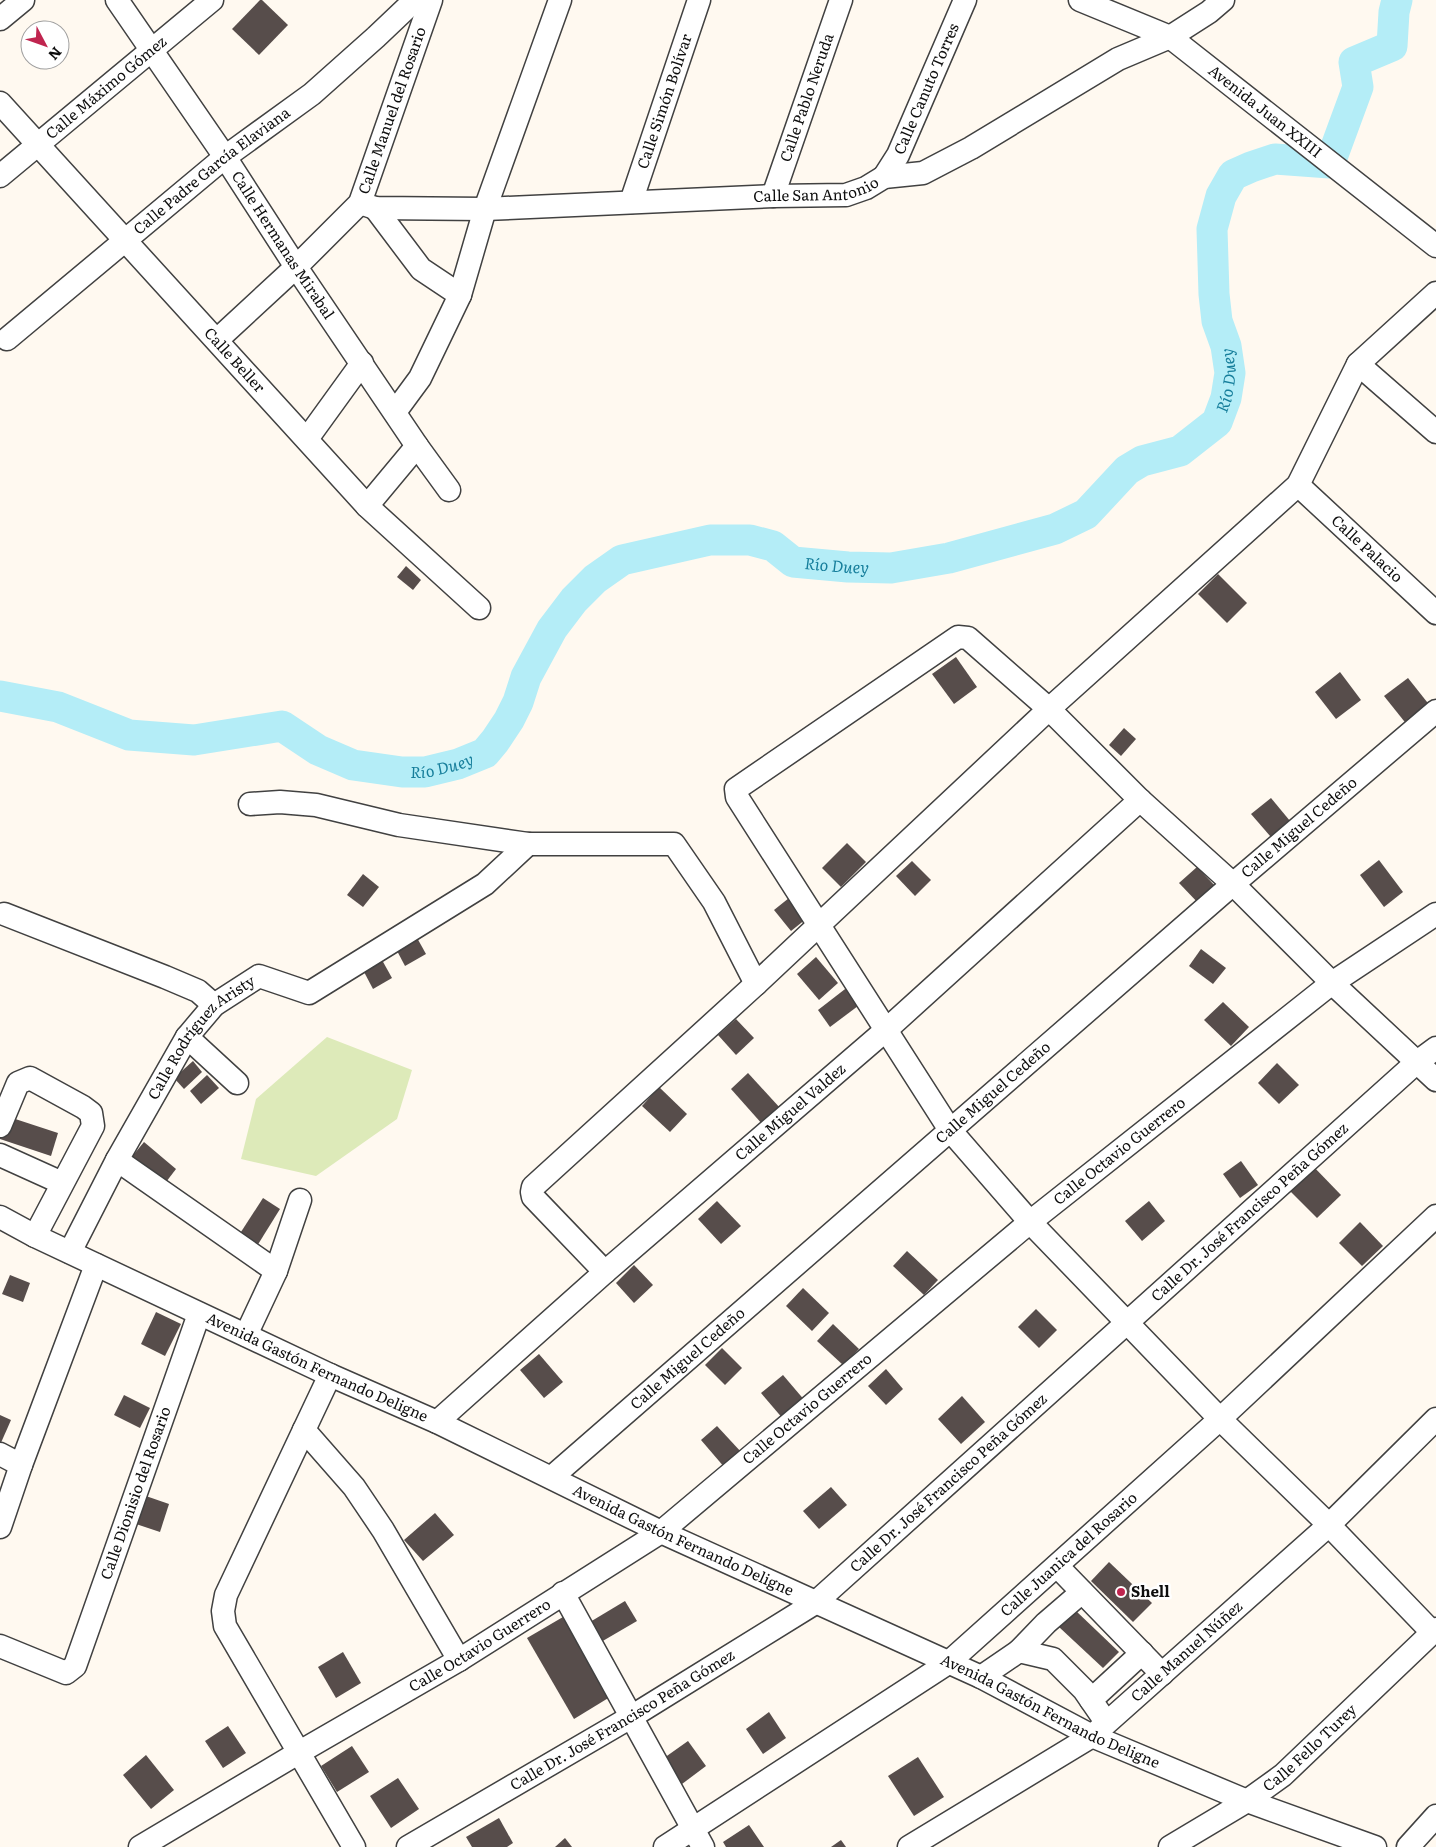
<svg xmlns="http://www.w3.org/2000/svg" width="1436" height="1847" viewBox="0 0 1436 1847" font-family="Literata,serif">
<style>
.green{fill:#ddeab9}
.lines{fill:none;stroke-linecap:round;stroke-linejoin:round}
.river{stroke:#b4edf7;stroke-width:31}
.building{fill:#574d4b}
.minor-casing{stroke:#414141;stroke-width:25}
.minor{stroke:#fff;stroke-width:22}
.poi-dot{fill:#c0254f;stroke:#fff;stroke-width:2}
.labels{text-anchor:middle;stroke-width:5;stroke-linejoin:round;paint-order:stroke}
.street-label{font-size:15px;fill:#0e0e0e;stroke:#fff}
.poi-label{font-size:15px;font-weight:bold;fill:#0e0e0e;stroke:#fff;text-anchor:start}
.water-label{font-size:16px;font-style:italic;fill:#167e9b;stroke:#fff}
</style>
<rect width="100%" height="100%" fill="#fff9f0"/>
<path class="green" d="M327 1037 412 1070 397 1119 316 1176 241 1159 256 1099Z"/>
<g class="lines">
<path class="river" id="s1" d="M0 696 58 707 129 735 194 740 282 726 318 750 353 765 402 772H425L458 764 485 753 495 741 509 720 518 702 526 677 552 629 574 600 595 579 622 560 710 540H750L773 546 793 562 848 567 891 568 949 558 1055 529 1086 514 1127 470 1142 461 1180 451 1217 422 1226 398 1230 373 1226 346 1217 321 1214 294 1212 229 1221 196 1233 175 1251 167 1275 159 1330 163 1358 87 1354 62 1392 46 1394 12 1397 0"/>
</g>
<g class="building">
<path d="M260 0H262L288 25 259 55 232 29Z"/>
<path d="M406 566 421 580 413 590 397 577Z"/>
<path d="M1218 574 1247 603 1227 623 1198 594Z"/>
<path d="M956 657 977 687 954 704 932 674Z"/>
<path d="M1340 672 1361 700 1336 719 1315 692Z"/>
<path d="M1408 678 1431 707 1408 726 1384 696Z"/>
<path d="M1124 728 1136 739 1121 756 1109 745Z"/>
<path d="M1271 798 1295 827 1276 843 1251 814Z"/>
<path d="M847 843 866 862 841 887 822 868Z"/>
<path d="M1379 860 1403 892 1384 907 1360 875Z"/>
<path d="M912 861 931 880 915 896 896 876Z"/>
<path d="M1197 867 1218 889 1201 906 1179 883Z"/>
<path d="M363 874 379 887 363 907 347 895Z"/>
<path d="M789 898 806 919 791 931 774 910Z"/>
<path d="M416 936 426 954 405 966 395 947Z"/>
<path d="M1201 949 1226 968 1213 984 1189 966Z"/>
<path d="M816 957 838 983 819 1000 797 974Z"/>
<path d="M382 960 392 978 373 989 363 970Z"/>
<path d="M849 986 862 1003 830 1027 818 1010Z"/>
<path d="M1223 1002 1249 1027 1231 1046 1204 1020Z"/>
<path d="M736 1019 754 1038 736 1055 718 1035Z"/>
<path d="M193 1061 202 1072 184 1089 174 1078Z"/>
<path d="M1277 1063 1299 1085 1279 1104 1258 1083Z"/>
<path d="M748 1073 781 1109 763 1125 731 1089Z"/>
<path d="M207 1075 219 1088 201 1104 190 1091Z"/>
<path d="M659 1087 687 1114 670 1132 642 1106Z"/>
<path d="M0 1114 58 1133 51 1156 0 1139Z"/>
<path d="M144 1142 176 1169 163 1186 130 1159Z"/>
<path d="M1241 1161 1258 1185 1240 1198 1223 1174Z"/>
<path d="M1311 1164 1341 1195 1317 1218 1287 1188Z"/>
<path d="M263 1198 280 1209 257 1246 239 1235Z"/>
<path d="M717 1201 741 1226 721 1244 698 1219Z"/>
<path d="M1149 1201 1165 1221 1142 1241 1125 1221Z"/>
<path d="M1360 1222 1383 1246 1362 1266 1339 1243Z"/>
<path d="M907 1251 938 1280 924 1295 893 1266Z"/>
<path d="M634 1265 653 1285 634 1303 616 1283Z"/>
<path d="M10 1275 30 1283 23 1302 2 1294Z"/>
<path d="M803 1288 829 1313 812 1331 786 1306Z"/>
<path d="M1036 1309 1057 1330 1039 1348 1018 1327Z"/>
<path d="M156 1312 181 1324 165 1356 141 1344Z"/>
<path d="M833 1324 859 1349 843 1365 817 1341Z"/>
<path d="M722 1348 742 1368 725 1385 705 1365Z"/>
<path d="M539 1354 563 1382 544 1398 520 1370Z"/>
<path d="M886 1369 903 1389 886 1405 868 1386Z"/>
<path d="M783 1375 806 1402 784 1420 761 1393Z"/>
<path d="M124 1395 150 1408 140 1428 114 1415Z"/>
<path d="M962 1396 985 1422 961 1444 938 1419Z"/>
<path d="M0 1415 11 1420 0 1445Z"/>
<path d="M717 1426 742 1453 725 1468 701 1440Z"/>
<path d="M831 1487 847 1505 819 1529 803 1511Z"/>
<path d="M143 1495 169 1504 160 1532 133 1523Z"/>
<path d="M435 1513 454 1535 423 1561 404 1540Z"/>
<path d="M1109 1562 1152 1603 1133 1622 1091 1581Z"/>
<path d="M625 1601 637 1621 601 1642 590 1622Z"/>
<path d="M1075 1610 1119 1652 1103 1668 1059 1627Z"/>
<path d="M563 1617 610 1697 574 1719 527 1638Z"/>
<path d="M343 1652 361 1683 336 1698 318 1667Z"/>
<path d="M769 1712 786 1738 763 1754 746 1729Z"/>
<path d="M228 1726 246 1753 223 1768 205 1741Z"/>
<path d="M688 1741 706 1766 682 1784 664 1758Z"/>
<path d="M352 1746 369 1772 337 1792 321 1766Z"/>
<path d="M146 1755 174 1790 151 1809 123 1775Z"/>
<path d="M918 1757 944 1797 914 1816 888 1776Z"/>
<path d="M398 1778 419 1809 391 1828 370 1796Z"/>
<path d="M499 1818 513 1843 507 1847H472L466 1837Z"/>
<path d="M749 1825 764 1847H726L723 1842Z"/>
<path d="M565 1838 572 1847H555Z"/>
<path d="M841 1840 846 1847H831Z"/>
</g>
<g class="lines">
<g class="minor-casing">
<g id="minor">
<path id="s2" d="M117 0 225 157 296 267 417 446 449 490"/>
<path id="s3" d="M1080 0 1170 37 1436 246"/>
<path d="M0 19 23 0"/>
<path id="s4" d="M0 103 367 506 479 608"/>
<path id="s5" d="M0 176 212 0"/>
<path id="s6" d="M884 177 898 155 965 0"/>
<path id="s7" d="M773 196 841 0"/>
<path id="s8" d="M631 202 699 0"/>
<path id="s9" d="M360 203 375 208 485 209 773 196 846 195 866 188 884 177 923 173 971 148 1118 59 1170 37 1209 12 1223 0"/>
<path d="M375 208 421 269 460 295"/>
<path id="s10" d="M7 339 225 157 312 94 376 37 415 0"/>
<path id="s11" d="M217 340 296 267 360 203 431 0"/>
<path d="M1358 364 1436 432"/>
<path d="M395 412 420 378 460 295 485 209 560 0"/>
<path d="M307 439 362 363"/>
<path id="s12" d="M1298 485 1436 613"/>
<path d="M367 506 417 446"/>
<path d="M250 804 280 802 316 805 399 825 528 844H674L714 902 756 984"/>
<path d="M4 914 165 977 198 991 214 1005"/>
<path d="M187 1037 237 1083"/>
<path d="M0 1126 18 1083 30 1078 83 1107 91 1113 93 1126 35 1236"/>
<path d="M0 1155 62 1183"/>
<path d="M117 1160 276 1271"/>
<path id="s13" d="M0 1217 35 1236 330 1375 437 1422 661 1532 981 1677 1092 1736 1247 1801 1375 1847"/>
<path id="s14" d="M70 1252 117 1160 187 1037 214 1005 259 976 309 993 485 884 528 844"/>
<path d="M605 1272 533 1197 532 1192 533 1187 756 984 1049 709 1298 485 1358 364 1436 293"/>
<path d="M246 1335 276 1271 300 1200"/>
<path d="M330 1375 226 1595 223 1611 225 1626 354 1847"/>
<path id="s15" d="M437 1422 605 1272 886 1030 1140 800"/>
<path d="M304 1430 354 1487 383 1530 459 1660"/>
<path d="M0 1454 21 1465"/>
<path id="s16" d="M552 1477 1233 884 1436 711"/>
<path d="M0 1527 21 1465 96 1265"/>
<path d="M1057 1566 1162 1674"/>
<path d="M563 1593 703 1847"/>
<path d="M1432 1632 1329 1525 1220 1419 1030 1222 950 1130 737 797 736 789 958 637 968 638 1049 709 1140 800 1233 884 1332 983 1436 1080"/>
<path id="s17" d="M0 1646 66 1673 75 1666 199 1314"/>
<path d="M1019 1651 1046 1623 1082 1592"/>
<path d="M981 1677 1019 1651 1053 1659 1084 1690 1106 1722"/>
<path d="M1091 1700 1142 1653"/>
<path id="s18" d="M140 1847 298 1753 459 1660 661 1532 1030 1222 1332 983 1436 914"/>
<path id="s19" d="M408 1847 631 1717 815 1603 1417 1062 1436 1048"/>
<path id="s20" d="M665 1847 948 1663 1220 1419 1436 1216"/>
<path id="s21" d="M909 1847 1092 1736 1329 1525 1436 1419"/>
<path id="s22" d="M1170 1847 1247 1801 1283 1775 1436 1629"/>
<path d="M1408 1847 1436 1816"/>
</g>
</g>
<use href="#minor" class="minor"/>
</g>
<circle class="poi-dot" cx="1121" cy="1592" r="5"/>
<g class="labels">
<g class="street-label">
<text dy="5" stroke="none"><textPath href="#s5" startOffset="138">Calle Máximo Gómez</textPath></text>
<text dy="5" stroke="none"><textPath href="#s6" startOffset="98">Calle Canuto Torres</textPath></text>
<text dy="5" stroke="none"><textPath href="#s7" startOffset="104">Calle Pablo Neruda</textPath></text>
<text dy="5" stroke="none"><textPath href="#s8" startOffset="106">Calle Simón Bolívar</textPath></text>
<text dy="5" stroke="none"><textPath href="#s11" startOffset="296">Calle Manuel del Rosario</textPath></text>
<text dy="5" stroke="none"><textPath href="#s3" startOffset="218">Avenida Juan XXIII</textPath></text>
<text dy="5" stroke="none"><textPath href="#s10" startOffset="265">Calle Padre García Elaviana</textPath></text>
<text dy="5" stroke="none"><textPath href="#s9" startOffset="458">Calle San Antonio</textPath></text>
<text dy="5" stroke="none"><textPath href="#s2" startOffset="296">Calle Hermanas Mirabal</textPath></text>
<text dy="5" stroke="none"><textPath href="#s4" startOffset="348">Calle Beller</textPath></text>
<text dy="5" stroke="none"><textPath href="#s12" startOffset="94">Calle Palacio</textPath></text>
<text dy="5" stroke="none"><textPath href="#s16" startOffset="990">Calle Miguel Cedeño</textPath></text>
<text dy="5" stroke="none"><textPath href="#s14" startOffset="254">Calle Rodríguez Aristy</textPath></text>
<text dy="5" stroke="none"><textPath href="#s16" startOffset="585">Calle Miguel Cedeño</textPath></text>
<text dy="5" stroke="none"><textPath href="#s15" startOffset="470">Calle Miguel Valdez</textPath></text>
<text dy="5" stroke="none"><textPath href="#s18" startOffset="1205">Calle Octavio Guerrero</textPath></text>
<text dy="5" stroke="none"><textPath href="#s19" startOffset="1059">Calle Dr. José Francisco Peña Gómez</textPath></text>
<text dy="5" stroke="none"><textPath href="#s16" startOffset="180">Calle Miguel Cedeño</textPath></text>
<text dy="5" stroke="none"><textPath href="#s13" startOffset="351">Avenida Gastón Fernando Deligne</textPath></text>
<text dy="5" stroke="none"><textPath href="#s18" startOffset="800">Calle Octavio Guerrero</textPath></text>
<text dy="5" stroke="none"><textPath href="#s19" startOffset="654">Calle Dr. José Francisco Peña Gómez</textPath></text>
<text dy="5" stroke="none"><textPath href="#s17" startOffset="266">Calle Dionisio del Rosario</textPath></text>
<text dy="5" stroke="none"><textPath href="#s13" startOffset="756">Avenida Gastón Fernando Deligne</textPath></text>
<text dy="5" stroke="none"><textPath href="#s20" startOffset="500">Calle Juanica del Rosario</textPath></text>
<text dy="5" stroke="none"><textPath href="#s18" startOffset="395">Calle Octavio Guerrero</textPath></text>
<text dy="5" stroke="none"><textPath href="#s21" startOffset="341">Calle Manuel Núñez</textPath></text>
<text dy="5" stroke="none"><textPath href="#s13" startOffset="1161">Avenida Gastón Fernando Deligne</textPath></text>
<text dy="5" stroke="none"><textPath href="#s19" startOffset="249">Calle Dr. José Francisco Peña Gómez</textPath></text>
<text dy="5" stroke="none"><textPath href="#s22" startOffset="172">Calle Fello Turey</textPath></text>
</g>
<g class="poi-label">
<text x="1131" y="1597">Shell</text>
</g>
<g class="water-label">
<text dy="6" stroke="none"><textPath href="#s1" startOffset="1436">Río Duey</textPath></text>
<text dy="6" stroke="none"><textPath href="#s1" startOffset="971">Río Duey</textPath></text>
<text dy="6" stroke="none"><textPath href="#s1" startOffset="461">Río Duey</textPath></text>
</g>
</g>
<g transform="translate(45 45) rotate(131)"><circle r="24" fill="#ffffff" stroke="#9f9f9f"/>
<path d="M0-4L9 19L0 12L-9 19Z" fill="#c0254f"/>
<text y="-8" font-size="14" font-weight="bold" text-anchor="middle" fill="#0e0e0e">N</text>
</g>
</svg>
